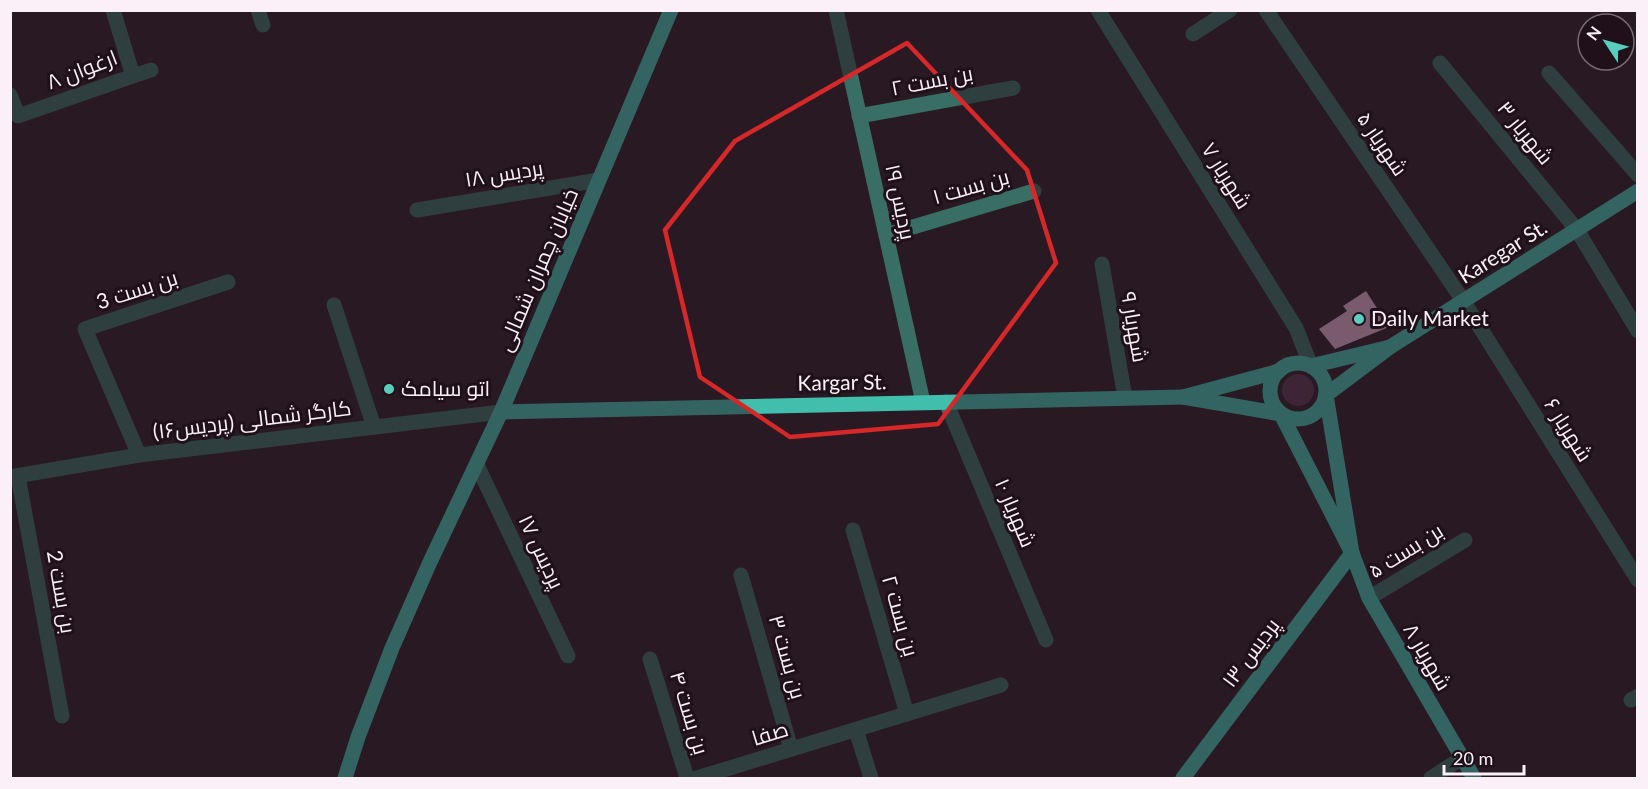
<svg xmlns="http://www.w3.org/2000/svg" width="1648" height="789" viewBox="0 0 1648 789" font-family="Lato,Cairo,sans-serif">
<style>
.green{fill:#57334c}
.building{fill:#ddaccb}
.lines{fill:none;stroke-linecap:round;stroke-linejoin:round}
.minor{stroke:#396e65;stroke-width:15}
.major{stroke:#42bead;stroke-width:15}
.marked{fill:none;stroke:#d62828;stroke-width:4.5;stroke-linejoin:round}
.poi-dot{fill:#5acebc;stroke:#1f101a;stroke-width:2}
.labels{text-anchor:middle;stroke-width:6;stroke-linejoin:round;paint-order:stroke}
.street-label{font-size:21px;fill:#fbf0f7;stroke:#1f101a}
.poi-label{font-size:21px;fill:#fbf0f7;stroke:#1f101a;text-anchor:start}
</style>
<rect width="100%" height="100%" fill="#281923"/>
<circle class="green" cx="1298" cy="390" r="16"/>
<path class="building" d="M1366 291 1389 327 1335 349 1319 329 1347 311 1343 306Z"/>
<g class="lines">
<g class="minor">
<path d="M258 10 263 25"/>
<path d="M836 10 923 402"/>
<path d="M1098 10 1296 328 1311 366"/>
<path d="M1266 10 1464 302 1638 580"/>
<path d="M1193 34 1230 10"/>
<path d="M1440 63 1577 230 1638 331"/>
<path d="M1549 73 1638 175"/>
<path d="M133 76 151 70"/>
<path d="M10 95 18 116 133 76 113 10"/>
<path d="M859 116 1013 88"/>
<path d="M417 210 599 180"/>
<path d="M886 235 1034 191"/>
<path d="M1102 264 1125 398"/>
<path d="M334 305 374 427"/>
<path d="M946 402 1046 640"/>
<path d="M139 455 85 329 228 282"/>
<path d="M477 465 568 656"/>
<path d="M18 476 62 716"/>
<path d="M10 477 139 455 501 412"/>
<path d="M853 530 907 714"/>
<path d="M741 575 791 749"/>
<path d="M1369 598 1465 540"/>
<path d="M650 659 687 778"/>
<path d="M1631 700 1638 696"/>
<path d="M856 730 871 778"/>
<path d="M697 778 1001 685"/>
<path d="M1431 778 1462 758"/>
</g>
<g class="major">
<path d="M1390 347 1638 191"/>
<circle cx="1298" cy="391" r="28"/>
<path d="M1279 371 1183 397 1281 414 1352 553 1326 395 1390 347 1311 366"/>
<path d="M501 412 1183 397"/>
<path d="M1352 553 1369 598 1474 778"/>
<path d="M345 778 358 737 392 648 430 562 501 412 671 10"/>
<path d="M1183 778 1352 553"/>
</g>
</g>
<path d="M0 0H1648V789H0ZM907 43 1027 170 1056 263 938 424 790 437 700 377 665 230 735 141Z" fill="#281923" fill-opacity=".55" fill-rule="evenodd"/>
<path class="marked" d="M907 43 1027 170 1056 263 938 424 790 437 700 377 665 230 735 141Z"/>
<g class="poi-dot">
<circle cx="1359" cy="319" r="6"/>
<circle cx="389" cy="389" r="6"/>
</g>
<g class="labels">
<g class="street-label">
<text transform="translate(82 70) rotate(-21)" y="7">ارغوان ۸</text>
<text transform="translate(932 81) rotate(-11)" y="7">بن بست ۲</text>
<text transform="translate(1525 133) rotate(51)" y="7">شهریار ۳</text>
<text transform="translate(1382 144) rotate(56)" y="7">شهریار ۵</text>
<text transform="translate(504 174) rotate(-9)" y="7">پردیس ۱۸</text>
<text transform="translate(1226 176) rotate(58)" y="7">شهریار ۷</text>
<text transform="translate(971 187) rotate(-16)" y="7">بن بست ۱</text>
<text transform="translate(900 202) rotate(78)" y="7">پردیس ۱۹</text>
<text transform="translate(1503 252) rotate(-32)" y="7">Karegar St.</text>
<text transform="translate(538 270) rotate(-67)" y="7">خیابان چمران شمالی</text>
<text transform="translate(137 290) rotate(-18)" y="7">بن بست 3</text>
<text transform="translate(1134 327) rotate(80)" y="7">شهریار ۹</text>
<text transform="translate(842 383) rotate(-1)" y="7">Kargar St.</text>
<text transform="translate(252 420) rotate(-7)" y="7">کارگر شمالی (پردیس۱۶)</text>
<text transform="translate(1568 430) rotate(58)" y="7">شهریار ۶</text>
<text transform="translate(1015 513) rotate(67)" y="7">شهریار ۱۰</text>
<text transform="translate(1406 551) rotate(-32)" y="7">بن بست ۵</text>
<text transform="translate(541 552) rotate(65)" y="7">پردیس ۱۷</text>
<text transform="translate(61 592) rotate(80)" y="7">بن بست 2</text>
<text transform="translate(900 616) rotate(74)" y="7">بن بست ۲</text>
<text transform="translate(1251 653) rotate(-53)" y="7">پردیس ۱۳</text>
<text transform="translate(787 657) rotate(74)" y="7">بن بست ۳</text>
<text transform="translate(1427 657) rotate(60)" y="7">شهریار ۸</text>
<text transform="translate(689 713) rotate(73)" y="7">بن بست ۴</text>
<text transform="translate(770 734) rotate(-17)" y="7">صفا</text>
</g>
<g class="poi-label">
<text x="1371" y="326">Daily Market</text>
<text x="401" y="396">اتو سیامک</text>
</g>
</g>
<rect width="1648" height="789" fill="none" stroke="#fbf0f7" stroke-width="24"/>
<g transform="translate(1606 42) rotate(306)"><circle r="28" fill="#1f101a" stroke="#776a72" stroke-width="1.5"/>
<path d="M0-4.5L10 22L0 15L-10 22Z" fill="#5acebc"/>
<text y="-9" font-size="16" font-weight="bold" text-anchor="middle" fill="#fbf0f7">N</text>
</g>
<path d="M1444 765v9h80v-9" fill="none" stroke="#fbf0f7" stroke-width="3"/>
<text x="1453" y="765" font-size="18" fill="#fbf0f7" stroke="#1f101a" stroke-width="4.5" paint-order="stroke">20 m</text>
</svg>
